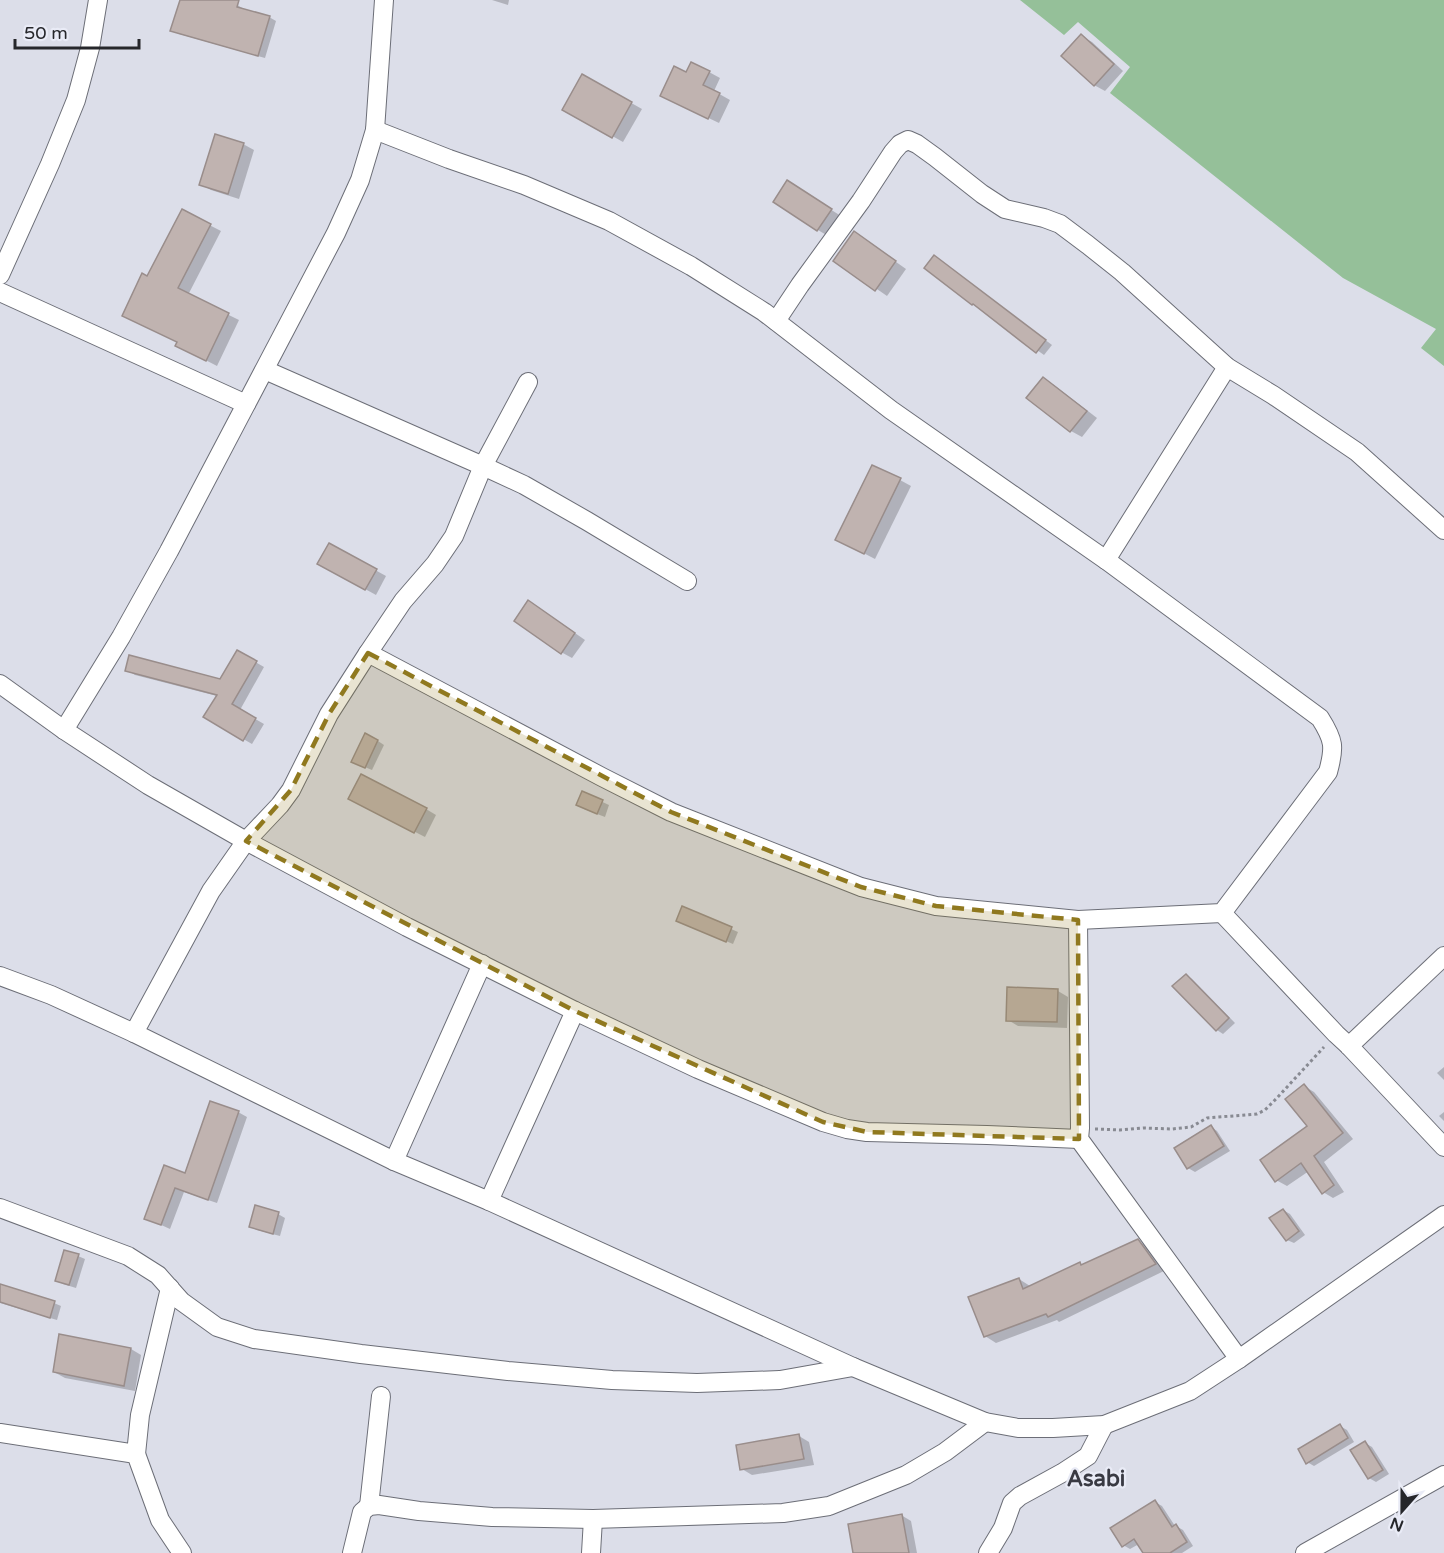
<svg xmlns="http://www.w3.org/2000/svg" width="1444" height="1553" viewBox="0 0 1444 1553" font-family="'Varela Round',sans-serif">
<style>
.green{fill:#95c099}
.shadow{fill:#0003}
.building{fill:#c0b3b0;stroke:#998d8b;stroke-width:1.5}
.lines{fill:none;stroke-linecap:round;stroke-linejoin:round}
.minor-casing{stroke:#6c6e77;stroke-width:20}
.path{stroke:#888a92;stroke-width:3;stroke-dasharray:3 3;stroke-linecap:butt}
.minor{stroke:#fff;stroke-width:18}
.marked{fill:#90791f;fill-opacity:0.2;stroke:#90791f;stroke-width:4.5;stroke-dasharray:12 8;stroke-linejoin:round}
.labels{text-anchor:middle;stroke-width:4.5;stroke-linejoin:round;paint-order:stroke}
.district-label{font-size:22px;font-weight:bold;fill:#393a43;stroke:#e9ebf6}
</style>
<rect width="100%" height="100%" fill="#dcdee9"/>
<path class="green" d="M1020 0H1444V366L1421 348 1436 329 1343 278 1110 93 1130 67 1078 22 1064 35Z"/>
<g class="shadow">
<path d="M181 0H221L237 5 244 9V10L269 17 276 21 265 58 179 34 172 30Z"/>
<path d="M492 0H509L508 5Z"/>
<path d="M1081 36 1092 42 1123 71 1105 91 1094 85Z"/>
<path d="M709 72 720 78 714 91 730 100 719 123 673 101 687 74Z"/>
<path d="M583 76 642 109 623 142 564 109Z"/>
<path d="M243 144 254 150 239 199 211 190 201 184Z"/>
<path d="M798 189 841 216 828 236 818 230Z"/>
<path d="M182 211 221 231 188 295 239 320 217 366 188 351 179 342 148 278Z"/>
<path d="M865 240 906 269 887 296 835 260Z"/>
<path d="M941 261 1052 345 1044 355 973 304Z"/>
<path d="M1043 379 1054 385 1097 418 1082 437 1071 431 1028 398Z"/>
<path d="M900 480 911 486 875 559 848 545Z"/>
<path d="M330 545 386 576 376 595 320 564Z"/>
<path d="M539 608 585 640 572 658 561 652Z"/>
<path d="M238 652 264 667 240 710 264 724 252 744 205 717 217 696 135 675 127 670 221 681Z"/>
<path d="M378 741 384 745 372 770 360 765Z"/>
<path d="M583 793 609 805 605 817 584 809Z"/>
<path d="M360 804 426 809 436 815 425 837Z"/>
<path d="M683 908 738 932 733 944 685 924Z"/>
<path d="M1186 975 1192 979 1235 1023 1223 1034 1217 1030Z"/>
<path d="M1058 991 1068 997 1067 1028 1018 1026 1008 1020Z"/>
<path d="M1444 1067V1080L1437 1073Z"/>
<path d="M1304 1086 1314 1092 1353 1139 1324 1162 1344 1192 1333 1198 1323 1192 1309 1171 1287 1186 1276 1180 1309 1126Z"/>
<path d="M238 1112 247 1117 217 1203 184 1192 170 1229 146 1218 186 1175Z"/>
<path d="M1444 1112V1121L1439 1116Z"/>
<path d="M1211 1127 1217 1131 1230 1151 1195 1172 1188 1168Z"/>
<path d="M1283 1210 1290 1214 1305 1235 1294 1243 1287 1240Z"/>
<path d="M278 1214 285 1218 280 1236 257 1230 250 1226Z"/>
<path d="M1137 1240 1148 1247 1166 1270 1059 1322 1057 1320 996 1343 985 1336 1019 1279 1030 1286V1288L1080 1264 1083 1266Z"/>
<path d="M78 1256 85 1259 76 1288 63 1284 56 1280Z"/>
<path d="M0 1285 54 1303 61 1306 57 1320 0 1303Z"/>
<path d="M131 1349 141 1355 135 1391 65 1378 54 1372Z"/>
<path d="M1340 1426 1347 1430 1354 1442 1314 1466 1307 1462Z"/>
<path d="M799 1436 809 1442 814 1465 752 1475 742 1469Z"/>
<path d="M1365 1443 1372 1447 1389 1474 1376 1482 1369 1478Z"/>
<path d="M1155 1502 1162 1506 1175 1526H1176L1183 1530 1193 1546 1182 1553H1145L1139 1544 1130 1549 1123 1545Z"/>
<path d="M901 1515 911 1521 917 1553H855Z"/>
</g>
<g class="building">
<path d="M180 0H239L237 7 270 16 258 56 170 31Z"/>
<path d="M1081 34 1114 64 1094 86 1061 56Z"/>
<path d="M691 62 710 71 703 85 720 93 708 119 660 96 674 66 686 72Z"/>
<path d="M582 74 632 102 612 138 562 110Z"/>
<path d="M215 134 244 143 228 194 199 185Z"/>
<path d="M787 180 832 209 817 231 773 202Z"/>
<path d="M182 209 211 224 178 288 229 313 206 361 175 346 177 342 122 316 142 273 147 276Z"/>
<path d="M854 231 896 261 875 291 833 261Z"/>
<path d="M934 255 1046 340 1036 353 973 304 972 305 924 268Z"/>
<path d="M1043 377 1087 411 1070 432 1026 398Z"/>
<path d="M872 465 901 478 864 554 835 540Z"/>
<path d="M329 543 377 569 365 590 317 564Z"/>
<path d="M528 600 575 633 561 654 514 621Z"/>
<path d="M237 650 257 661 232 704 256 718 243 741 203 717 217 695 125 671 129 655 220 679Z"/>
<path d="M365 733 378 740 365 768 351 762Z"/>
<path d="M361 774 427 808 414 833 348 799Z"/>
<path d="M582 791 603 800 597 814 576 805Z"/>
<path d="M682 906 732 927 726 942 676 921Z"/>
<path d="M1186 974 1229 1018 1216 1031 1172 986Z"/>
<path d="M1007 987 1058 989 1057 1022 1006 1021Z"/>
<path d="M1304 1084 1343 1133 1314 1156 1334 1185 1322 1194 1301 1163 1275 1182 1260 1160 1307 1126 1285 1099Z"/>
<path d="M210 1101 239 1111 208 1200 175 1188 161 1225 144 1219 164 1165 185 1173Z"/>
<path d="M1211 1125 1224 1146 1187 1169 1174 1148Z"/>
<path d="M255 1205 279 1212 273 1234 249 1227Z"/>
<path d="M1283 1209 1299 1231 1286 1241 1269 1218Z"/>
<path d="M1138 1239 1156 1264 1048 1317 1046 1314 984 1337 968 1297 1019 1278 1023 1289 1080 1262 1081 1265Z"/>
<path d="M64 1250 79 1254 69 1285 55 1281Z"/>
<path d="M0 1284 55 1301 50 1318 0 1302Z"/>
<path d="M59 1334 131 1348 124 1386 53 1372Z"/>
<path d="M1340 1424 1348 1438 1306 1464 1298 1449Z"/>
<path d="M799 1434 804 1459 740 1470 736 1445Z"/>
<path d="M1365 1441 1383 1470 1368 1479 1350 1450Z"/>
<path d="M1155 1500 1172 1527 1176 1524 1187 1542 1170 1553H1143L1134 1539 1122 1547 1110 1528Z"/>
<path d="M902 1514 909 1553H853L848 1524Z"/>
</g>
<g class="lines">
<g class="minor-casing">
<g id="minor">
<path d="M0 275 50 164 76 100 90 48 98 0"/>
<path d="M0 292 246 404"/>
<path d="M776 321 800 285 861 201 893 152 900 144 908 140 917 144 935 157 982 194 1005 209 1044 218 1060 224 1088 245 1122 272 1227 367 1273 395 1357 452 1444 530"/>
<path d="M265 370 483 466 524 485 587 521 687 581"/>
<path d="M1106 560 1227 367"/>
<path d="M368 653 602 777 671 812 861 887 936 906 1078 920 1222 913 1328 772C1335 747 1334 740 1320 718L1106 560 891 410 764 312 691 266 609 221 524 185 449 159 375 130"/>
<path d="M0 684 64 730 148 785 246 841 407 927 575 1011 698 1069 823 1122 847 1129 867 1132 987 1135 1079 1139"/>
<path d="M64 730 121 637 169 551 336 233 360 180 375 130 384 0"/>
<path d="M1222 913 1336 1034 1349 1046 1444 1147"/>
<path d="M1078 920 1080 1128 1079 1139 1239 1359"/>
<path d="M0 976 51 995 134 1033 394 1161 489 1201 853 1367 985 1422 1018 1428H1053L1104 1425 1190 1391 1239 1359 1444 1215"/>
<path d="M134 1033 211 891 246 841 280 805 291 790 329 714 368 653 403 601 435 564 454 536 483 466 528 382"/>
<path d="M1349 1046 1444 956"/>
<path d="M394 1161 482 964"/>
<path d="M489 1201 575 1011"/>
<path d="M0 1208 128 1256 158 1275 181 1301 217 1327 254 1339 361 1354 508 1371 612 1380 697 1383 780 1380 853 1367"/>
<path d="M0 1433 136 1454 160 1520 182 1553"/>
<path d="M136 1454 140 1415 170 1288"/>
<path d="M369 1506 381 1396"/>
<path d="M352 1553 362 1512 369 1506 379 1505 419 1511 492 1517 593 1519 783 1513 829 1506 906 1475 945 1452 985 1422"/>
<path d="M591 1553 593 1519"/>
<path d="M988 1553 1003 1528 1012 1503 1020 1496 1062 1473 1088 1456 1104 1425"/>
<path d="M1305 1553 1444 1475"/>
</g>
</g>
<path class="path" d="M1095 1129 1120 1130 1143 1128 1172 1129 1191 1127 1207 1118 1257 1114 1265 1110 1276 1099 1324 1047"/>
<use href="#minor" class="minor"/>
</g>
<path class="marked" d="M368 653 671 812 861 887 936 906 1078 920 1079 1139 867 1132 823 1122 575 1011 246 841 291 790 329 714Z"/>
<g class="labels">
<g class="district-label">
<text x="1096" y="1486">Asabi</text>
</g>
</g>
<g transform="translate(1402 1511) rotate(201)" stroke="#e9ebf6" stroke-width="4.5" paint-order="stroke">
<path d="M0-4.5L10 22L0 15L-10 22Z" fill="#26272b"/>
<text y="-9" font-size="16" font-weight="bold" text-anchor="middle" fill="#26272b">N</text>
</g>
<path d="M15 39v9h124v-9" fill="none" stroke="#26272b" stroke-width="3"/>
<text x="24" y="39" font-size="18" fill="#26272b" stroke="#e9ebf6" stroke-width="4.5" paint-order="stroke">50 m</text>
</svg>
